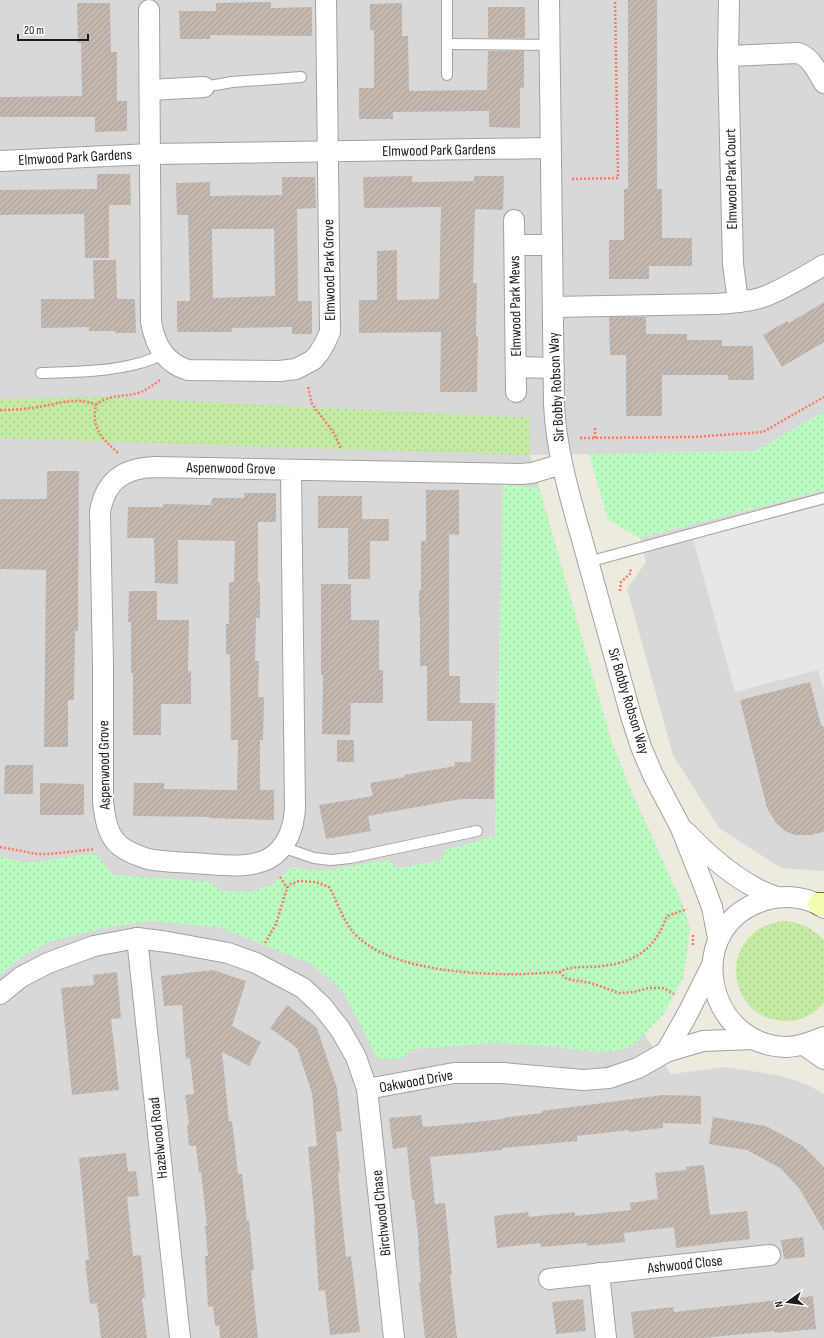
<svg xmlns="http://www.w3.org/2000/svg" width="824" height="1338" viewBox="0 0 824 1338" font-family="'Sofia Sans Condensed',sans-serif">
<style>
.residential{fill:#d9d8d8}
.grass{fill:url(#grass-dots)}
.park{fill:url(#park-dots)}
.parking{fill:#e7e7e7}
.building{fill:url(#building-hatch);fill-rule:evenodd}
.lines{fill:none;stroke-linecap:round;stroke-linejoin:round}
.lane-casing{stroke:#a2a2a2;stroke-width:12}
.street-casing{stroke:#a2a2a2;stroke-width:22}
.secondary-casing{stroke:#627401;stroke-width:24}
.path{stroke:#ff7860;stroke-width:2.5;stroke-dasharray:2 2;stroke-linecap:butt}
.lane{stroke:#fff;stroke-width:10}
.street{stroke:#fff;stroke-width:20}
.secondary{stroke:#f4fcb0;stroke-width:22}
.labels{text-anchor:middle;stroke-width:3.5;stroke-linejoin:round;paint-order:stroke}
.street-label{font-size:15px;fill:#1b1b1b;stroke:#fff}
</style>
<defs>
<pattern id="grass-dots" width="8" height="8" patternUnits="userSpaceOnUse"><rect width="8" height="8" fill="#c3eba3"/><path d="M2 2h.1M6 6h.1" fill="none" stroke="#a7c98c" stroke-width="1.8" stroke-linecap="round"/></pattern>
<pattern id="park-dots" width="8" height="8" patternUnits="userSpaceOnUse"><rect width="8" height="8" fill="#bafbc2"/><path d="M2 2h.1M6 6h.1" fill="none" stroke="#9fd7a6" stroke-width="1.8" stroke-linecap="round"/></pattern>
<pattern id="building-hatch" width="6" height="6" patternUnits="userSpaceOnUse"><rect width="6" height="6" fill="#c2b8b0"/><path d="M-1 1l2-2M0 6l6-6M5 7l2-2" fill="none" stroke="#a69e97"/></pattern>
</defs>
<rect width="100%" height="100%" fill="#eeeae0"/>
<g class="residential">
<path d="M0 0H824V412L755 451 530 455 611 740 629 786 683 906 690 928 683 979 663 1014 644 1034 671 1074 726 1067 782 1076 808 1085 824 1094V1338H0Z"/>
<path d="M824 490V871L781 868 719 828 673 755 627 589 646 562 640 538Z"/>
</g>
<g class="grass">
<path d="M104 397 529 418 530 455 0 438V399Z"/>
<path d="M782 921C799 922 812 927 824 940V1003C814 1014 802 1021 787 1021 738 1022 718 960 756 931 764 925 773 923 782 921Z"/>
</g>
<g class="park">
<path d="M824 412V490L640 538 608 520 589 454 755 451Z"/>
<path d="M503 485 539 488 611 740 629 786 683 906 690 928 683 979 663 1014 633 1046 614 1051 594 1052 548 1046 495 1043 414 1049 401 1059H378L342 990 310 963 218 927 149 921 104 928 48 942 15 962 0 975V856L28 863 96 853 113 875 212 882 220 891 250 892 273 884 292 867 321 871 387 860 400 868 440 860 446 850 495 836Z"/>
</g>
<path class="parking" d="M824 505V692L818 670 735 692 693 539Z"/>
<g class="building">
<path d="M628 0H657V189H662V238H692V266H649V279H609V240H624V189H628Z"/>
<path d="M271 2V8L312 7V36L210 35V39H180L179 11H216V3Z"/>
<path d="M77 3H110L111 52H117V101H127V131L95 132V117H0V97L82 96 81 43H78Z"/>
<path d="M402 3V36H408L409 91 487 90 488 51H524V88H520V128L489 127V111L393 112V119H359V88H374V30H370V4Z"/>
<rect x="488" y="7" width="37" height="31"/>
<path d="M97 174H130L131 205H109V258H85L84 214 0 215V190L97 189Z"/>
<path d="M412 176V182L474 181V176H504L503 210 475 209 473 283H477L476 336H478L477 392H440L441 332 359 333V300H377V251L397 250V300L439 299 441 207 364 208 363 177Z"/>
<path d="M282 177H315L316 208 297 209 298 301H312V334H292V327L232 328V332H177V301H190L188 215H177L176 183 210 182V196L282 195ZM212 229H274L275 296 213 298Z"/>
<path d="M93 260H116L117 299H135L136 333H115V331H89V327L41 328V299H94Z"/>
<path d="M824 302V342L782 367 763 335 787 321 789 323Z"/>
<path d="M609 317H646V334H687V340H722V346H753L754 380H728V375H662V416H626V355H610Z"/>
<path d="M47 471H79L78 631H75L74 700H68V747H44L46 570 0 569V499H47Z"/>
<path d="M426 490H459V535L449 534V676H460V703H495L494 799H461L368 816 371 831 326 839 319 805 373 796 370 783 405 777 404 775 455 766V762H471L472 721H427V666H420V617H419V590H421V541H426Z"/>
<path d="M244 493H276V522H258V582L260 583V618H256L255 661H259L258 697H264L263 740H260V790H274V820L210 818V817L133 816 134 783H164V789L237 790 238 740H231L230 654H226V624H229V582H234L235 541 178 540V584L155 583 154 538H127L128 507H163V504L211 505 212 498H244Z"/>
<path d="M318 496H362V519H389V541H370V579H348V528H318Z"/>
<path d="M321 584H351V620H379V670H383V703H351L350 735 322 734 323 675H321Z"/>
<path d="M129 591H157V620H189L188 671H191V704H161V735H133V673H131V622H128Z"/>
<path d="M810 682 821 725 824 727V832L810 835H795L785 831 776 823 767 808 740 700Z"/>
<rect x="337" y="740" width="17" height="22"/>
<path d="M5 765H33V794H4Z"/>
<path d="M40 783 84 784V815H40Z"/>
<path d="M213 970 246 981 232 1026 261 1042 249 1066 222 1052 229 1121H232L238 1174H242L247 1221H249L254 1270 251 1271 258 1338H220L219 1325 215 1326 213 1306 208 1307 205 1256H208L205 1226H207L201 1172H199L196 1146H189L187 1126 189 1125 185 1095 194 1094 190 1058 186 1059 182 1005 164 1006 161 976Z"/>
<path d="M117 972 121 1018 111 1019 119 1090 72 1095 61 988 94 985 93 975Z"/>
<path d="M287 1005 317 1028 337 1088 342 1131 336 1132 340 1172 338 1173 342 1216 346 1257 351 1256 360 1332 330 1335 325 1290 319 1291 314 1223H315L308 1147 317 1146 312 1093 297 1048 270 1028Z"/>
<path d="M663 1095 701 1096V1124L663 1123V1128L629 1132V1130L577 1136V1141L502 1148V1150L430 1157 435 1204 445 1203 452 1275H450L457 1338H425L419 1283 421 1282 418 1245H419L414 1199 412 1200 407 1147 393 1149 389 1118 421 1115 423 1127 457 1124 503 1119V1118L542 1113V1111Z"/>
<path d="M713 1117 766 1126 803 1146 824 1167V1231L799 1188 780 1168 747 1150 709 1144Z"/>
<path d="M126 1153 128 1172 136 1171 139 1196 127 1197 133 1256 141 1255 145 1298H142L147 1338H101L97 1303 90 1304 85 1260H89L79 1158Z"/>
<path d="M704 1165 710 1215 747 1211 750 1239 676 1248 674 1227 624 1233 625 1242 587 1246V1243L541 1247 540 1243 497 1248 494 1216 528 1212 529 1217 575 1212V1216L631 1210 630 1203 658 1199 655 1173 686 1170V1167Z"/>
<path d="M803 1237 805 1257 784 1259 781 1240Z"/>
<path d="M813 1296 816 1329 775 1333 774 1331 702 1338H634L631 1312 673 1307 674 1312Z"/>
<path d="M583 1299 586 1331 556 1334 552 1302Z"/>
</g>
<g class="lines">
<g class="lane-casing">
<g id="lane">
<path d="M447 1V75"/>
<path d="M447 44 550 45"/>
<path d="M204 87 232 82 301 77"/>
<path d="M41 373C74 372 108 372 140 363 148 361 156 357 164 355"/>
<path d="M588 562 824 498"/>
<path d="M282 847 314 858 331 860 350 858 477 831"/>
</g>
</g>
<g class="street-casing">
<g id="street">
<path d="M549 0 554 404C556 451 570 497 583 543 599 601 615 658 631 716L641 747 653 775 680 826 704 886 712 907 718 938"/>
<path d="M729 0 728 56 733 264 738 302"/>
<path d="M149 10 151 322C155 345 165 363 188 370L280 371 296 369 313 360 319 353 325 343 330 332 326 0"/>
<path d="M728 56 798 53C812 58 816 70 824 83"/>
<path d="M150 90 204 87"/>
<path d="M0 161 151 154 550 148"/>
<path d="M514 220 516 392"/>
<path d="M515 245H552"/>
<path d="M553 307 713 304C730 303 750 302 766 296 786 288 805 276 824 265"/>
<path d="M516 367 554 368"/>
<path d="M291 470 295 808C294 827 287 849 268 859 246 870 216 864 193 863 178 862 162 862 148 859 138 856 128 852 120 846 107 835 105 818 103 802V665L100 511C106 480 124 468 155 467L521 474 532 473 562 464"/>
<path d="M686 832C706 853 728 873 754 887 761 892 770 894 777 897"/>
<path d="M824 908C808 897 787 895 769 899 681 921 703 1045 786 1047 799 1047 812 1042 824 1037"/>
<path d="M137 938 180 1338"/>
<path d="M0 994 21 977 48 963 94 946 137 938 168 942 228 953 256 963 303 988 322 1006 340 1029 356 1057 367 1089 394 1338"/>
<path d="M804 1045 824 1059"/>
<path d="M666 1052 688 1013 712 965"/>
<path d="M367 1089 454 1073H503L583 1080 609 1078 638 1068 666 1052 703 1041 753 1039"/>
<path d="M599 1273 606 1338"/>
<path d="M549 1279 770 1255"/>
</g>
</g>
<g class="secondary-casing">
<path id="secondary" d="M819 904H824"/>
</g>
<g class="path">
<path d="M572 179 618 178 615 0"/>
<path d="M308 387 312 404 328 425 335 435 341 449"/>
<path d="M0 410C13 410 25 409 38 407 58 404 77 396 96 405"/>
<path d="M580 438 694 437 763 432 824 397"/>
<path d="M595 438V426"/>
<path d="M118 453C102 438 91 429 96 405 109 394 123 397 138 393 147 390 153 385 160 380"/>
<path d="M620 591 621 582 631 573 630 568"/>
<path d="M0 847 37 854H49L95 849"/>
<path d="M280 877 287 888"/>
<path d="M265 943 276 924 287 888 289 885 299 881 315 882 329 887 332 892C338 905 344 921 353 932 383 967 457 973 500 974 520 975 539 973 559 972L567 979 591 983 619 993 634 992 648 988H663L674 994"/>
<path d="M693 945V934"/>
<path d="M559 972C568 967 578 967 588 967 615 966 640 961 656 938 661 931 664 923 667 916L687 909"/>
</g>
<use href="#lane" class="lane"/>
<use href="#street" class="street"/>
<use href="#secondary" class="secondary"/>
</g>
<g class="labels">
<g class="street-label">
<text transform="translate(439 150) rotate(-1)" y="5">Elmwood Park Gardens</text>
<text transform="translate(75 157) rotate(-3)" y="5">Elmwood Park Gardens</text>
<text transform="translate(731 179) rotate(-91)" y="5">Elmwood Park Court</text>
<text transform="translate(329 270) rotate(-91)" y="5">Elmwood Park Grove</text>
<text transform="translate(515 306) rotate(-91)" y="5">Elmwood Park Mews</text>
<text transform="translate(556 387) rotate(-93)" y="5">Sir Bobby Robson Way</text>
<text transform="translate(231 468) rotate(1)" y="5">Aspenwood Grove</text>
<text transform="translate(629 701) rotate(73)" y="5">Sir Bobby Robson Way</text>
<text transform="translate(104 765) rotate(-91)" y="5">Aspenwood Grove</text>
<text transform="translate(416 1081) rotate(-10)" y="5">Oakwood Drive</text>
<text transform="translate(158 1138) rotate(-96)" y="5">Hazelwood Road</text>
<text transform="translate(381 1213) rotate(-96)" y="5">Birchwood Chase</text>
<text transform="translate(685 1264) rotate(-6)" y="5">Ashwood Close</text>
</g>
</g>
<g transform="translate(788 1302) rotate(256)" stroke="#ffffff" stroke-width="3" paint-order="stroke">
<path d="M0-3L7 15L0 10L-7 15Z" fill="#1b1b1b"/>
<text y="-6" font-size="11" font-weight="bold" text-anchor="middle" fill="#1b1b1b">N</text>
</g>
<path d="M18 34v6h70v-6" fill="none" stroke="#1b1b1b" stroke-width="2"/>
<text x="24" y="34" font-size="12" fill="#1b1b1b" stroke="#ffffff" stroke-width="3" paint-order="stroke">20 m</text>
</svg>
